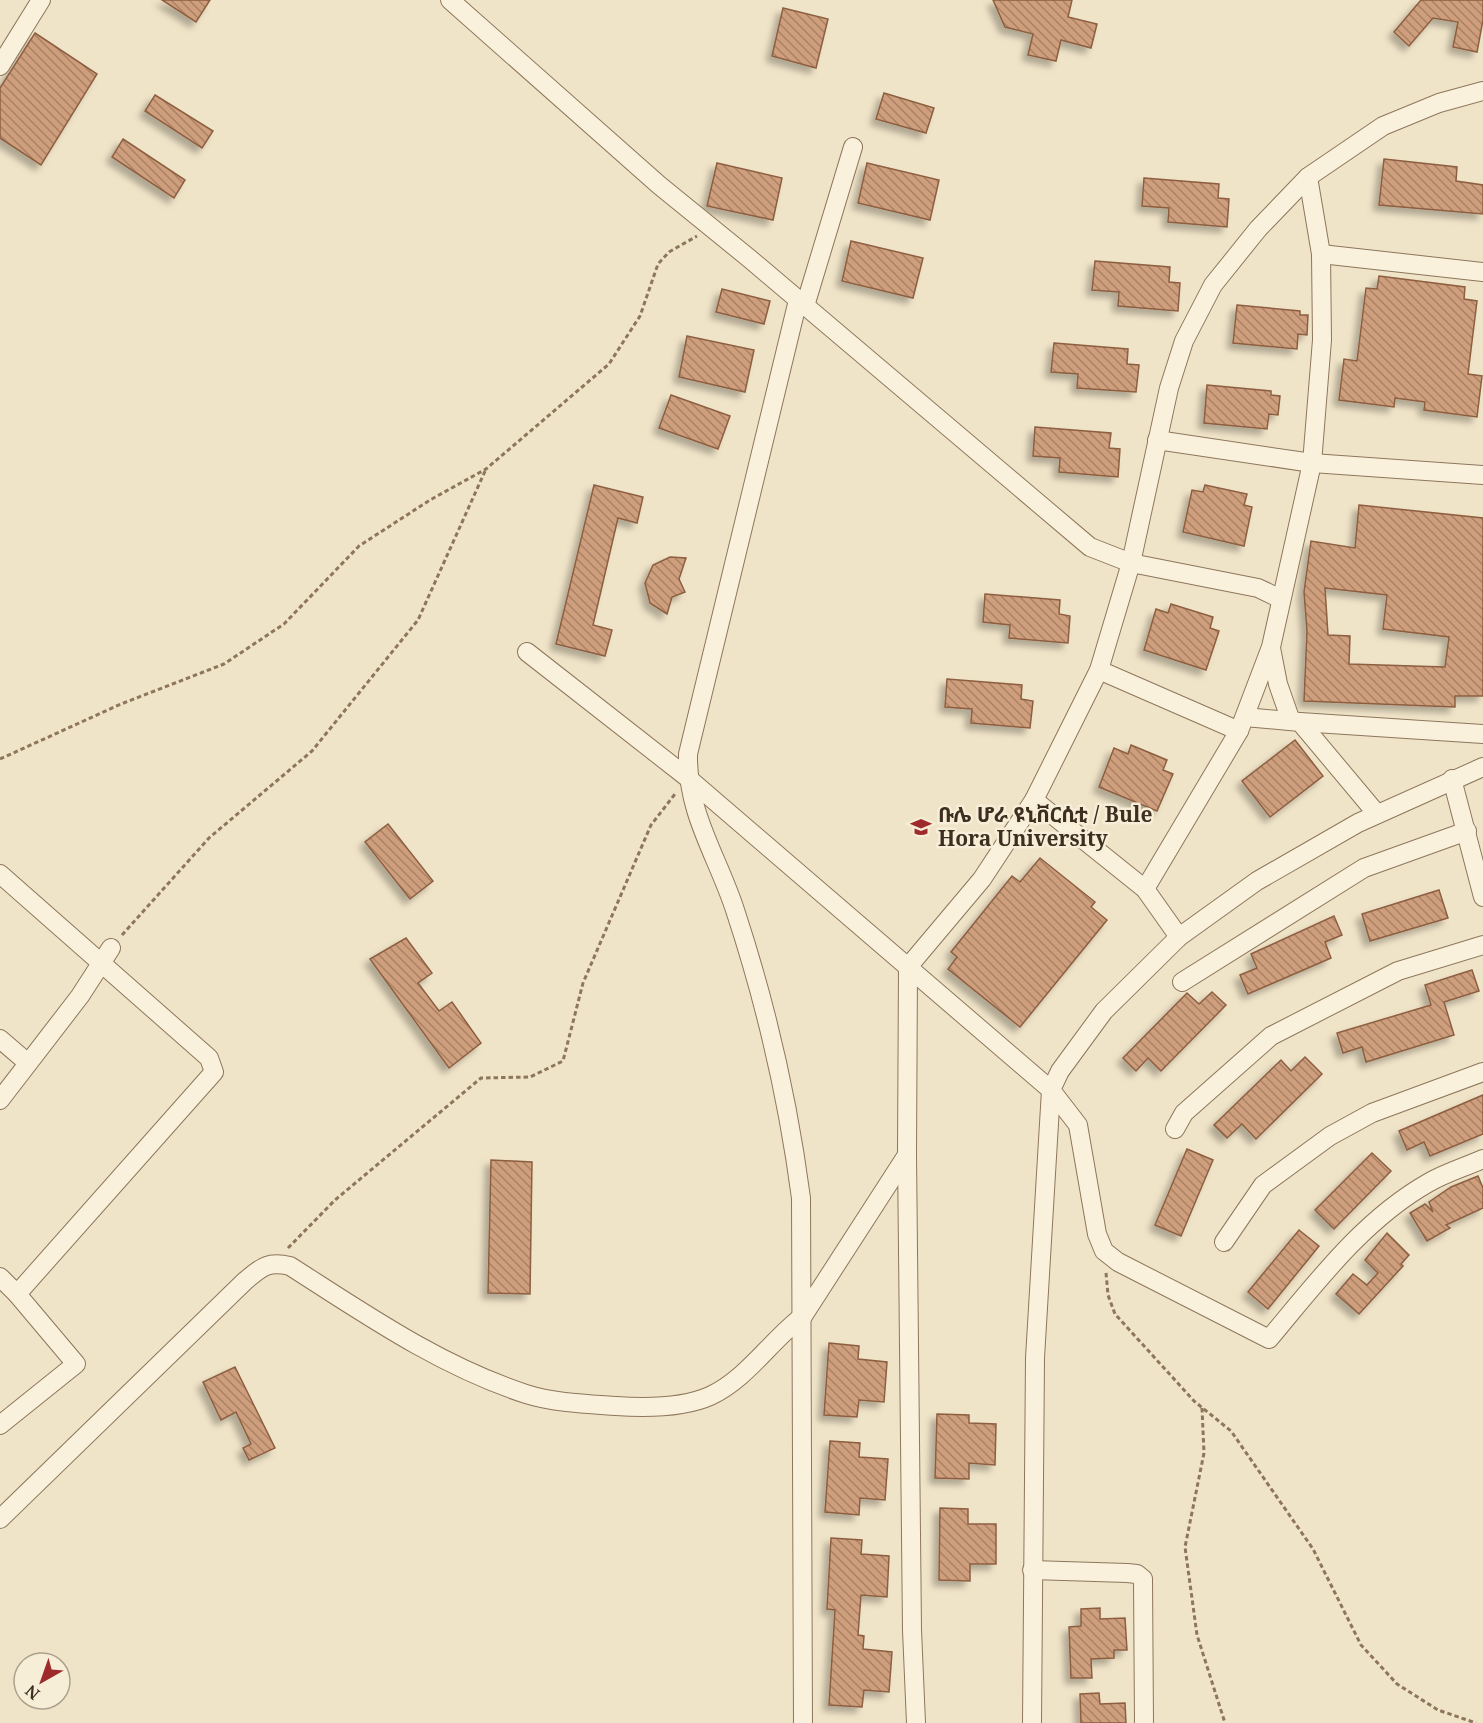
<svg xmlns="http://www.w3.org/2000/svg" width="1483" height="1723" viewBox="0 0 1483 1723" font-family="'Noto Serif','Noto Sans Ethiopic',serif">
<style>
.building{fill:url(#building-back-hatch);stroke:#8d5f41;stroke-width:1.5;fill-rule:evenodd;filter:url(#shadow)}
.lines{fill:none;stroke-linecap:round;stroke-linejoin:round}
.minor-casing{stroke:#8d765c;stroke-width:20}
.path{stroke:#8d765c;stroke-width:3;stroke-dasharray:4.5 3;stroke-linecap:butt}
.minor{stroke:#faf1dc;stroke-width:18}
.labels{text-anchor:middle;stroke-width:5;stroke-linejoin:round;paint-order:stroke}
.poi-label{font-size:21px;font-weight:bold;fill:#3d2e20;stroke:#f7eed8;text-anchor:start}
</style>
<defs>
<pattern id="building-back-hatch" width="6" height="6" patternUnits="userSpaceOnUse" patternTransform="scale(1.5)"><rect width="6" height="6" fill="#cf9f7d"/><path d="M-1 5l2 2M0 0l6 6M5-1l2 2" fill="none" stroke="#a98266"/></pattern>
<filter id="shadow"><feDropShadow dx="-5.5" dy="5.5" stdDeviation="3" flood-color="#0004"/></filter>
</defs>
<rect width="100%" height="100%" fill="#f0e4c8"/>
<g class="building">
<path d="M162 0H210L196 22Z"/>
<path d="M993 0H1072L1068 17 1097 24 1091 48 1061 40 1056 61 1028 55 1033 34 1005 27Z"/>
<path d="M1421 0H1483V20L1477 52 1453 47 1458 22 1433 18 1409 46 1394 32Z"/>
<path d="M783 8 828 19 816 68 772 56Z"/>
<path d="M35 33 97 74 41 165 0 138V88Z"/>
<path d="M884 93 934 108 926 133 876 119Z"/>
<path d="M155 95 213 131 202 148 145 111Z"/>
<path d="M123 139 185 180 174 198 112 157Z"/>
<path d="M1384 159 1457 167 1456 181 1483 185V214L1379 205Z"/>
<path d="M717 163 782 178 773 220 707 206Z"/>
<path d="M867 163 939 180 930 220 858 203Z"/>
<path d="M1144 178 1219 184 1218 198 1229 199 1227 227 1168 222 1169 208 1142 206Z"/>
<path d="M851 241 923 258 913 298 842 281Z"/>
<path d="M1095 261 1170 267 1169 282 1180 283 1178 311 1118 306 1119 292 1092 290Z"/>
<path d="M1379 276 1465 287 1464 299 1477 301 1468 374 1482 376 1477 417 1424 410 1425 402 1395 398 1394 407 1339 400 1344 359 1357 361 1366 288 1377 289Z"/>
<path d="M722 289 770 301 764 324 716 312Z"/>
<path d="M1237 305 1300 311V315H1308L1307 335 1298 334 1297 349 1233 343Z"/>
<path d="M687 336 754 350 745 392 679 377Z"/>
<path d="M1054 343 1128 349 1127 364 1139 365 1136 392 1077 388 1078 374 1051 372Z"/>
<path d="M1207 385 1271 391V395L1280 396 1278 415 1269 414 1267 429 1204 423Z"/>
<path d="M671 395 730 416 718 449 659 428Z"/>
<path d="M1035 427 1111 433 1109 448 1120 449 1118 477 1059 472 1060 458 1033 456Z"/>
<path d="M594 485 643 497 637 523 618 518 593 625 612 630 605 656 556 644Z"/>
<path d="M1205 485 1247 494 1244 505 1252 507 1244 546 1183 532 1192 490 1203 492Z"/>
<path d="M1359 505 1483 518V696H1455V707L1304 701 1307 631 1304 592 1311 541 1355 548ZM1325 588 1387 595 1383 629 1449 637 1445 667 1349 664 1350 636 1328 635Z"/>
<path d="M670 557 686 558 679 579 685 592 672 597 667 614 650 603 645 583 653 565Z"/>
<path d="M985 594 1060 600 1059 614 1070 616 1068 643 1009 638 1010 625 983 622Z"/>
<path d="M1171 604 1213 617 1210 628 1219 631 1206 670 1144 650 1156 609 1168 613Z"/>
<path d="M947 679 1022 685 1021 699 1033 701 1030 728 971 723 972 709 945 707Z"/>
<path d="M1295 740 1323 776 1270 817 1242 781Z"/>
<path d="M1131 745 1167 760 1163 770 1173 774 1157 811 1099 787 1114 748 1128 754Z"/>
<path d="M388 824 433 881 410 899 365 842Z"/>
<path d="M1040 858 1095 902 1091 907 1107 920 1020 1027 948 969 957 957 951 952 1012 876 1020 882Z"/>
<path d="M1439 890 1448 918 1370 941 1362 914Z"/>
<path d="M1334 916 1342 935 1325 942 1331 958 1248 994 1240 975 1257 968 1251 954Z"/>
<path d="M406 938 432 973 418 983 439 1011 452 1002 481 1043 449 1068 370 959Z"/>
<path d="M1472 970 1479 991 1444 1002 1454 1035 1366 1062 1362 1047 1343 1053 1337 1033 1431 1005 1425 985Z"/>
<path d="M1212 992 1226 1005 1161 1071 1148 1058 1136 1071 1123 1058 1187 993 1199 1004Z"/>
<path d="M1305 1057 1322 1074 1256 1139 1242 1124 1227 1138 1214 1125 1281 1060 1291 1071Z"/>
<path d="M1483 1095V1134L1430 1156 1424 1142 1407 1150 1399 1131Z"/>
<path d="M1187 1149 1213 1160 1181 1236 1155 1225Z"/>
<path d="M1372 1153 1391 1171 1334 1229 1315 1210Z"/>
<path d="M491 1160 532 1162 530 1294 488 1293Z"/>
<path d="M1478 1176 1483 1188V1208L1446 1225 1450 1228 1427 1241 1410 1213 1425 1204 1433 1212 1429 1202 1451 1187Z"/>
<path d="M1299 1230 1319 1246 1268 1309 1248 1292Z"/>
<path d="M1387 1233 1409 1255 1401 1264 1403 1266 1359 1314 1336 1294 1353 1274 1367 1285 1378 1273 1365 1260Z"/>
<path d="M829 1343 859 1346 858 1359 887 1362 884 1402 859 1400 857 1417 824 1415Z"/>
<path d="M235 1367 275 1448 249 1460 243 1448 251 1444 236 1412 221 1420 203 1382Z"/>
<path d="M937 1414 969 1415V1423L996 1424 995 1465 969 1463V1479L935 1478Z"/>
<path d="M830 1441 860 1443 859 1457 888 1459 885 1500 860 1498 859 1515 825 1512Z"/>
<path d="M940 1508 968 1509V1524H996V1564H970V1581L939 1580Z"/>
<path d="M831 1538 862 1540 861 1554 889 1556 887 1597 861 1595 858 1635 864 1636 863 1649 892 1652 889 1692 864 1690 862 1707 829 1705 835 1610 827 1609Z"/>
<path d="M1100 1608V1619L1125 1618 1127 1650H1114V1658L1091 1659 1092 1678H1071L1069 1627 1081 1626V1609Z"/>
<path d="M1099 1693 1100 1704 1125 1703 1126 1723H1081L1080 1694Z"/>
</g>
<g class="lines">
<g class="minor-casing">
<g id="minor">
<path d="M450 0 659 185 750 259 1090 547 1131 563 1258 588 1281 599"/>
<path d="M0 66 41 0"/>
<path d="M1321 254 1483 272"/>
<path d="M798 300 688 754C687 814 717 855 735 910 766 1004 788 1099 801 1198L803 1723"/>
<path d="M805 306 853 147"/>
<path d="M1157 440 1312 463 1483 475"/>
<path d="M1271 648 1278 684 1291 721"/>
<path d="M527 652 688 778 1051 1090 1035 1358 1032 1723"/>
<path d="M1099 670 1239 731"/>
<path d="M1245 717 1300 722 1377 814"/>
<path d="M1300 722 1483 734"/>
<path d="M1483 767 1358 823 1257 881 1179 937 1104 1011 1060 1071 1051 1090 1078 1125 1097 1234 1104 1251 1118 1262 1269 1339C1316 1283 1363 1220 1428 1183 1445 1173 1465 1167 1483 1159"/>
<path d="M1452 779 1483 897"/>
<path d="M1034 800 1145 889 1179 937"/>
<path d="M0 874 209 1058 214 1072 17 1294 0 1277"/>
<path d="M1145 889 1239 731 1271 647 1312 463 1322 340 1321 254 1308 177"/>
<path d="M1182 982 1364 868 1467 831"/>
<path d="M0 1039 28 1063"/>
<path d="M0 1100 80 996 111 948"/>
<path d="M1175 1129 1184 1113 1271 1036 1398 971 1483 945"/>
<path d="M907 1155 912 1630 916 1723"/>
<path d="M1224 1242 1263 1185 1330 1136 1372 1113 1483 1072"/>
<path d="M0 1425 76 1364 17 1294"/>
<path d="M0 1519 245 1281C262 1267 267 1261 290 1266 365 1314 440 1366 526 1394 554 1403 587 1404 616 1406 646 1408 683 1408 710 1396 747 1379 771 1340 803 1316L907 1155 908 967 982 879 1034 800 1099 670 1131 563 1169 388 1184 341 1213 285 1258 229 1308 177 1383 126 1439 103 1483 91"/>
<path d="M1032 1570 1127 1573 1137 1574 1143 1579 1144 1723"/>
</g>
</g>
<g class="path">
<path d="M0 759 121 704 224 664 284 624 359 546 430 500 486 469 609 364 640 316 658 264 669 252 697 236"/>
<path d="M122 935 209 838 312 751 418 620 486 469"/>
<path d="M288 1248 335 1200 481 1078 530 1077 563 1061 583 983 651 825 675 794"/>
<path d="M1106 1273 1108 1295 1115 1314 1194 1401 1231 1431 1313 1549 1361 1645 1397 1684 1438 1710 1476 1723"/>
<path d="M1202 1408 1204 1453 1185 1547 1197 1635 1225 1723"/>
</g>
<use href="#minor" class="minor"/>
</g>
<defs>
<g id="university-bare" transform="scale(1.62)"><path d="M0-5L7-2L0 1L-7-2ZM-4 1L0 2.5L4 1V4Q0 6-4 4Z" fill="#9e2a2b" stroke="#f7eed8" stroke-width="2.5" paint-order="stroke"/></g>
</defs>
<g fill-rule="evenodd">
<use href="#university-bare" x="921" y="827"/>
</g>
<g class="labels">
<g class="poi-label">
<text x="938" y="822">ቡሌ ሆራ ዩኒቨርሲቲ / Bule<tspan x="938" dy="24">Hora University</tspan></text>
</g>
</g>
<g transform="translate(42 1681) rotate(220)"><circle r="28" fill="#f7eed8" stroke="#ada18e" stroke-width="1.5"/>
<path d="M0-4.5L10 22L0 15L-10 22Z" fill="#9e2a2b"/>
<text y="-9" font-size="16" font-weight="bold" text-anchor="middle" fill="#3d2e20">N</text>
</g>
</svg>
